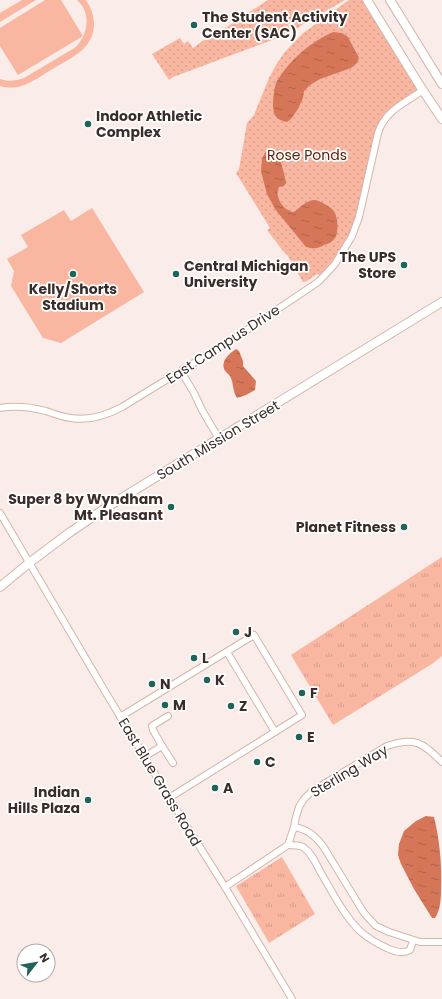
<svg xmlns="http://www.w3.org/2000/svg" width="442" height="999" viewBox="0 0 442 999" font-family="Poppins,sans-serif">
<style>
.grass{fill:url(#grass-tufts)}
.park{fill:url(#park-dots)}
.pitch{fill:#f9b6a1}
.water{fill:url(#water-ripples)}
.lines{fill:none;stroke-linecap:round;stroke-linejoin:round}
.minor-casing{stroke:#d5b5aa;stroke-width:8}
.major-casing{stroke:#d5b5aa;stroke-width:10}
.minor{stroke:#fff;stroke-width:6}
.major{stroke:#fff;stroke-width:8}
.poi-dot{fill:#1e6458;stroke:#fff;stroke-width:1.5}
.labels{text-anchor:middle;stroke-width:3.5;stroke-linejoin:round;paint-order:stroke}
.poi-label{font-size:14px;font-weight:bold;fill:#3a2d29;stroke:#fff;text-anchor:start}
.park-label{font-size:14px;fill:#60220d;stroke:#fff}
.street-label{font-size:14px;fill:#3a2d29;stroke:#fff}
</style>
<defs>
<pattern id="grass-tufts" width="24" height="20" patternUnits="userSpaceOnUse"><rect width="24" height="20" fill="#f9b6a1"/><path d="M3 7l-1-3M5 7V3M7 7l1-3M15 17l-1-3M17 17v-4M19 17l1-3" fill="none" stroke="#d69d8b"/></pattern>
<pattern id="park-dots" width="8" height="8" patternUnits="userSpaceOnUse"><rect width="8" height="8" fill="#f9b6a1"/><path d="M2 2h.1M6 6h.1" fill="none" stroke="#d69d8b" stroke-width="1.8" stroke-linecap="round"/></pattern>
<pattern id="water-ripples" width="26" height="14" patternUnits="userSpaceOnUse"><rect width="26" height="14" fill="#d67658"/><path d="M2 4q2-2 4 0t4 0M15 11q2-2 4 0t4 0" fill="none" stroke="#af6149"/></pattern>
</defs>
<rect width="100%" height="100%" fill="#faece8"/>
<g class="grass">
<path d="M442 557V656L432 664 333 725 291 655Z"/>
<path d="M282 857 315 914 269 943 236 886Z"/>
</g>
<g class="park">
<path d="M268 0H345L302 25 291 33 173 77 169 80 152 54 180 38 184 44 188 41 193 48 204 40 213 36Z"/>
<path d="M349 0H367L423 90 384 120 355 228 323 277 317 274 307 281 303 282 288 256 283 251 267 230 270 228 236 173 239 169 247 123 254 115 269 78 276 65 284 53 302 34Z"/>
</g>
<g class="pitch">
<path d="M22 0H36L0 22V13Z"/>
<path d="M45 0H61L83 36 18 75 0 46V28Z"/>
<path d="M77 0H86C98 18 97 38 80 52 71 59 60 64 51 70 34 80 20 92 0 86V79C8 82 16 81 24 78L76 47C88 34 92 13 77 0Z"/>
<path d="M92 208 144 292 61 343 43 338 11 286 14 271 7 259 28 247 21 235 64 210 71 221Z"/>
</g>
<g class="water">
<path d="M333 32 342 33 348 37 359 58 357 63 351 68 320 79 310 85 304 91 303 98 298 109 291 119 287 122C277 120 273 116 273 105 273 98 274 87 277 81 290 59 311 42 333 32Z"/>
<path d="M270 150C272 151 275 152 276 153 281 159 285 176 286 183L284 186 279 187C274 196 283 211 294 212 299 208 307 200 315 200 320 201 331 207 334 211 338 217 339 233 335 238 332 242 328 244 324 245 318 249 313 249 306 247L275 209 267 194 263 179 261 171 262 159 266 151Z"/>
<path d="M236 349 239 351 243 361V366L256 381 255 390 246 395 237 398C232 390 234 383 230 376 229 374 225 372 224 369 221 360 230 353 236 349Z"/>
<path d="M426 816 434 817C440 842 442 865 441 891 441 900 440 911 435 918H432L414 889 401 864 398 855 399 844 404 831 416 821Z"/>
</g>
<g class="lines">
<g class="minor-casing">
<g id="minor">
<path d="M181 371 194 393 202 410 219 439"/>
<path d="M0 408C16 405 31 407 46 411 54 414 62 417 71 418 88 421 107 415 122 407L238 336 318 282 323 277 335 264 352 236 359 217 378 133C380 128 381 124 384 121 392 108 411 99 423 90"/>
<path d="M0 513 106 693 181 817 225 887 292 999"/>
<path d="M227 652 275 732"/>
<path d="M120 717 254 635 302 715 169 798"/>
<path d="M162 746 153 730 152 726 168 716"/>
<path d="M144 757 162 746 173 763"/>
<path d="M294 827C307 829 315 836 323 846L364 913 376 926 389 932 420 942H442"/>
<path d="M288 845C293 845 299 845 303 847 312 853 316 864 321 873 333 893 344 916 361 932 368 938 378 944 387 948 395 952 403 954 410 950L413 941"/>
<path d="M225 887 288 845 294 827 296 817 299 807 304 799 312 791 387 746C415 737 422 742 442 762"/>
</g>
</g>
<g class="major-casing">
<g id="major">
<path d="M367 0 420 86 442 119"/>
<path d="M390 0 442 84"/>
<path d="M0 587 29 563 69 533 107 507 442 302"/>
</g>
</g>
<use href="#minor" class="minor"/>
<use href="#major" class="major"/>
</g>
<g class="poi-dot">
<circle cx="194" cy="25" r="4"/>
<circle cx="88" cy="124" r="4"/>
<circle cx="404" cy="265" r="4"/>
<circle cx="73" cy="274" r="4"/>
<circle cx="176" cy="274" r="4"/>
<circle cx="171" cy="507" r="4"/>
<circle cx="404" cy="527" r="4"/>
<circle cx="236" cy="632" r="4"/>
<circle cx="194" cy="658" r="4"/>
<circle cx="207" cy="680" r="4"/>
<circle cx="152" cy="684" r="4"/>
<circle cx="302" cy="693" r="4"/>
<circle cx="165" cy="705" r="4"/>
<circle cx="231" cy="706" r="4"/>
<circle cx="299" cy="737" r="4"/>
<circle cx="257" cy="762" r="4"/>
<circle cx="215" cy="788" r="4"/>
<circle cx="88" cy="800" r="4"/>
</g>
<g class="labels">
<g class="poi-label">
<text x="202" y="22">The Student Activity<tspan x="202" dy="16">Center (SAC)</tspan></text>
<text x="96" y="121">Indoor Athletic<tspan x="96" dy="16">Complex</tspan></text>
<text x="396" y="262" text-anchor="end">The UPS<tspan x="396" dy="16">Store</tspan></text>
<text x="184" y="271">Central Michigan<tspan x="184" dy="16">University</tspan></text>
<text x="73" y="294" text-anchor="middle">Kelly/Shorts<tspan x="73" dy="16">Stadium</tspan></text>
<text x="163" y="504" text-anchor="end">Super 8 by Wyndham<tspan x="163" dy="16">Mt. Pleasant</tspan></text>
<text x="396" y="532" text-anchor="end">Planet Fitness</text>
<text x="244" y="637">J</text>
<text x="202" y="663">L</text>
<text x="215" y="685">K</text>
<text x="160" y="689">N</text>
<text x="310" y="698">F</text>
<text x="173" y="710">M</text>
<text x="239" y="711">Z</text>
<text x="307" y="742">E</text>
<text x="265" y="767">C</text>
<text x="223" y="793">A</text>
<text x="80" y="797" text-anchor="end">Indian<tspan x="80" dy="16">Hills Plaza</tspan></text>
</g>
<g class="park-label">
<text x="307" y="160">Rose Ponds</text>
</g>
<g class="street-label">
<text transform="translate(223 344) rotate(-33)" y="5">East Campus Drive</text>
<text transform="translate(218 440) rotate(-31)" y="5">South Mission Street</text>
<text transform="translate(349 771) rotate(-31)" y="5">Sterling Way</text>
<text transform="translate(160 782) rotate(59)" y="5">East Blue Grass Road</text>
</g>
</g>
<g transform="translate(36 963) rotate(59)"><circle r="19" fill="#ffffff" stroke="#b0aba9"/>
<path d="M0-3L7 15L0 10L-7 15Z" fill="#1e6458"/>
<text y="-6" font-size="11" font-weight="bold" text-anchor="middle" fill="#3a2d29">N</text>
</g>
</svg>
